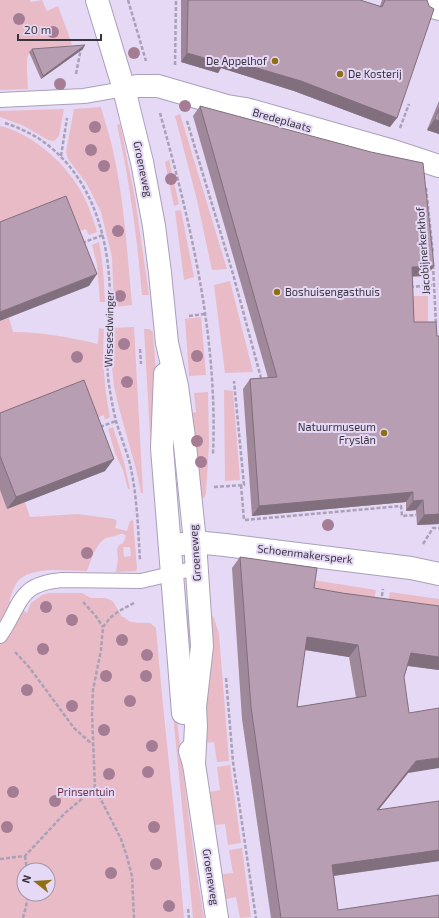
<svg xmlns="http://www.w3.org/2000/svg" width="439" height="918" viewBox="0 0 439 918" font-family="'Exo 2',sans-serif">
<style>
.green{fill:#e9bbc6;fill-rule:evenodd}
.lines{fill:none;stroke-linecap:round;stroke-linejoin:round}
.lane-casing{stroke:#aa9fba;stroke-width:16}
.street-casing{stroke:#aa9fba;stroke-width:24}
.secondary-casing{stroke:#aa9fba;stroke-width:24}
.path{stroke:#aaa0b7;stroke-width:2.5;stroke-dasharray:4 2;stroke-linecap:butt}
.lane{stroke:#fff;stroke-width:14}
.street{stroke:#fff;stroke-width:22}
.secondary{stroke:#fff;stroke-width:22}
.tree{fill:#a47d95}
.wall{fill:#9e8899;fill-rule:evenodd}
.shaded-wall{fill:#816f7d}
.building{fill:#b89eb2;stroke:#816f7d;fill-rule:evenodd}
.poi-dot{fill:#906f14;stroke:#e5d9f6;stroke-width:1.5}
.labels{text-anchor:middle;stroke-width:4;stroke-linejoin:round;paint-order:stroke}
.poi-label{font-size:11px;fill:#38333e;stroke:#e5d9f6;text-anchor:end}
.street-label{font-size:11px;fill:#38333e;stroke:#e5d9f6}
.park-label{font-size:11px;fill:#6e3245;stroke:#e5d9f6}
</style>
<rect width="100%" height="100%" fill="#e5d9f6"/>
<g class="green">
<path d="M0 0H30L31 2 42 0 47 11 58 6 72 44 62 50C20 42 27 55 28 89L0 90Z"/>
<path d="M101 107C104 119 108 130 111 142 124 195 127 251 132 305L114 307 112 257 101 212 87 184 68 159 66 152 74 109Z"/>
<path d="M64 109 59 136 54 141 48 140 24 126 0 117V111Z"/>
<path d="M180 114 227 269 212 270 197 200 175 116Z"/>
<path d="M120 124 135 198 149 295H142C137 238 130 182 117 125Z"/>
<path d="M0 126C27 132 57 156 73 179 85 195 92 214 97 232L89 235 86 229 69 235 0 230Z"/>
<path d="M169 160 179 204 174 206 165 162Z"/>
<path d="M181 210 194 277 184 280 175 211Z"/>
<path d="M99 242C103 262 104 281 105 302H100L97 264 92 245Z"/>
<path d="M230 281 253 372 225 373 214 285Z"/>
<path d="M405 296H428V330L407 331Z"/>
<path d="M201 317 206 375 189 376 185 319Z"/>
<path d="M9 318 13 332C42 332 69 337 98 344L99 328 104 329C102 359 104 387 110 417L105 420 104 415 86 422H0V321Z"/>
<path d="M134 327 143 493H141L136 469 119 408 114 387 112 367V328Z"/>
<path d="M144 329H149L153 332 157 384 158 487 153 488Z"/>
<path d="M224 390 233 391 240 480 225 481Z"/>
<path d="M208 392 209 444 206 493 204 498 199 499 186 414 196 412 194 393Z"/>
<path d="M113 427 124 462 130 489H128L123 470 115 453 108 429Z"/>
<path d="M0 490 7 509 25 502 30 517 78 514 114 519 117 521 115 528 127 531 130 521 133 520 137 569 136 571 116 572 118 559 117 549 119 545 123 543 126 536C122 532 120 534 115 536 112 537 108 537 106 538 95 544 91 561 87 571 68 571 35 566 20 579 14 584 12 594 9 601L27 613 31 603 42 595 49 593H82L91 598H105L111 600 114 603 122 617H124C131 625 140 622 150 623L156 628C164 725 176 821 184 918H0ZM123 547H130L131 556 124 557ZM24 870H48V894H24Z"/>
<path d="M313 580 376 590 374 601 311 590Z"/>
<path d="M390 592 439 599V611L388 603Z"/>
<path d="M190 609H192L191 672 183 610Z"/>
<path d="M163 612H167C175 714 187 816 204 918H193Z"/>
<path d="M212 616 214 618 219 634 229 761 217 762 214 742 204 743 209 617Z"/>
<path d="M230 765 241 843 228 845 225 824 215 825 210 792 220 790 217 767Z"/>
<path d="M242 848 251 917 240 918 236 897 226 899 223 874 233 873 229 850Z"/>
</g>
<g class="lines">
<g class="lane-casing">
<g id="lane">
<path d="M0 100 84 96 124 89"/>
<path d="M0 636C22 605 16 584 62 580L141 581 196 568"/>
</g>
</g>
<g class="street-casing">
<g id="street">
<path d="M432 7 439 9"/>
<path d="M124 89 137 86H158L227 106 246 109 390 150 439 166"/>
<path d="M170 546 195 542 225 545 411 568 439 574"/>
</g>
</g>
<g class="secondary-casing">
<g id="secondary">
<path d="M97 0 124 89 142 162 154 226 160 273 167 343 177 386 185 445 195 542 202 646 195 707 196 726 194 764"/>
<path d="M165 374 162 448 183 713"/>
<path d="M190 751 194 764 217 918"/>
</g>
</g>
<g class="path">
<path d="M128 0 146 61"/>
<path d="M175 65 176 0"/>
<path d="M76 74 81 48"/>
<path d="M160 113C191 224 218 338 213 454"/>
<path d="M187 121 233 274 261 378"/>
<path d="M5 123C17 127 28 132 38 138 92 173 110 239 110 300 109 328 105 357 109 385 111 397 113 409 116 421 120 435 126 449 130 464 137 495 138 528 140 560"/>
<path d="M400 128 409 104"/>
<path d="M61 156 67 118"/>
<path d="M426 188 433 254"/>
<path d="M82 243 103 235"/>
<path d="M433 265 436 324"/>
<path d="M410 287 434 285"/>
<path d="M189 316 205 314"/>
<path d="M140 349 141 364"/>
<path d="M100 427 116 421"/>
<path d="M241 485 244 520"/>
<path d="M214 487 244 485 234 381"/>
<path d="M245 520 401 506 402 516 416 515"/>
<path d="M423 544 433 528H439"/>
<path d="M83 602 95 615 103 627"/>
<path d="M381 602 383 589"/>
<path d="M134 603 119 611 110 618 103 627 101 650 93 690 92 714 95 788 121 839 127 857 132 876 134 918"/>
<path d="M15 652 29 667 74 728 92 744"/>
<path d="M226 678 233 762 256 918"/>
<path d="M25 856 27 870"/>
<path d="M0 859 25 856 65 813 95 788"/>
<path d="M188 909 189 918"/>
<path d="M23 918 29 894"/>
</g>
<use href="#lane" class="lane"/>
<use href="#street" class="street"/>
<use href="#secondary" class="secondary"/>
</g>
<g class="tree">
<circle cx="19" cy="19" r="6"/>
<circle cx="53" cy="32" r="6"/>
<circle cx="134" cy="53" r="6"/>
<circle cx="60" cy="84" r="6"/>
<circle cx="185" cy="106" r="6"/>
<circle cx="95" cy="127" r="6"/>
<circle cx="91" cy="150" r="6"/>
<circle cx="104" cy="166" r="6"/>
<circle cx="171" cy="179" r="6"/>
<circle cx="118" cy="231" r="6"/>
<circle cx="120" cy="296" r="6"/>
<circle cx="124" cy="344" r="6"/>
<circle cx="197" cy="356" r="6"/>
<circle cx="77" cy="357" r="6"/>
<circle cx="127" cy="382" r="6"/>
<circle cx="197" cy="441" r="6"/>
<circle cx="201" cy="462" r="6"/>
<circle cx="328" cy="525" r="6"/>
<circle cx="87" cy="553" r="6"/>
<circle cx="46" cy="607" r="6"/>
<circle cx="72" cy="620" r="6"/>
<circle cx="122" cy="640" r="6"/>
<circle cx="43" cy="649" r="6"/>
<circle cx="147" cy="655" r="6"/>
<circle cx="106" cy="676" r="6"/>
<circle cx="146" cy="676" r="6"/>
<circle cx="27" cy="690" r="6"/>
<circle cx="130" cy="701" r="6"/>
<circle cx="72" cy="706" r="6"/>
<circle cx="104" cy="730" r="6"/>
<circle cx="152" cy="746" r="6"/>
<circle cx="148" cy="772" r="6"/>
<circle cx="109" cy="774" r="6"/>
<circle cx="13" cy="792" r="6"/>
<circle cx="55" cy="801" r="6"/>
<circle cx="7" cy="827" r="6"/>
<circle cx="154" cy="827" r="6"/>
<circle cx="156" cy="864" r="6"/>
<circle cx="111" cy="873" r="6"/>
<circle cx="169" cy="906" r="6"/>
</g>
<g class="wall">
<path d="M181 0H360L380 6 382 0H427L390 127 294 91 221 68 218 73 181 62Z"/>
<path d="M32 49H83L41 79 29 52Z"/>
<path d="M439 101V134L427 130Z"/>
<path d="M200 106 427 276H412L414 322 437 336H439V524L417 525 416 510 406 511V502L252 516 243 389 250 379 268 378 193 116Z"/>
<path d="M0 413 105 471 7 509 0 490Z"/>
<path d="M240 557 314 588 342 593 439 606V670L407 666 404 677 408 773 378 810 439 801V861L334 876 338 910 439 918H271L242 719 232 568ZM305 650 349 657 356 698 297 707Z"/>
</g>
<g class="shaded-wall">
<path d="M85 45 83 49 41 79 43 76Z"/>
<path d="M187 53 226 59 301 81 397 118 390 127 294 91 221 68 218 73 181 62Z"/>
<path d="M435 119 439 121V134L427 130Z"/>
<path d="M434 266 427 276 405 277 412 267Z"/>
<path d="M97 274 89 286 0 321V312Z"/>
<path d="M114 459 105 471 7 509 16 497Z"/>
<path d="M413 492 406 502 252 516 259 506Z"/>
<path d="M423 500 416 510 406 511 413 501Z"/>
<path d="M439 514V524L417 525 424 515Z"/>
<path d="M307 637 358 645 349 657 299 649Z"/>
<path d="M411 653 439 657V670L403 665Z"/>
<path d="M439 758V768L408 773 369 822 377 810 416 761Z"/>
<path d="M439 850V861L324 877 332 865Z"/>
</g>
<g class="building">
<path d="M188 0H360L382 7 385 0H427L429 6 434 9 397 118 301 81 226 59 225 64 187 53Z"/>
<path d="M85 45 43 76 32 49Z"/>
<path d="M200 106 371 152 423 163 434 266 412 267 414 322H436L437 336H439V514L424 515 423 500 413 501V492L259 506 250 379 277 377Z"/>
<path d="M439 109V121L435 119Z"/>
<path d="M66 196 97 274 0 312V222Z"/>
<path d="M84 380 114 459 16 497 0 456V413Z"/>
<path d="M240 557 317 568 314 588 342 593 439 606V657L411 653 404 677 409 713 439 708V758L416 761 377 810 439 801V850L332 865 338 910 439 895V918H281L251 707ZM307 637 358 645 366 696 297 707Z"/>
</g>
<g class="poi-dot">
<circle cx="275" cy="61" r="4"/>
<circle cx="340" cy="74" r="4"/>
<circle cx="277" cy="292" r="4"/>
<circle cx="384" cy="433" r="4"/>
</g>
<g class="labels">
<g class="poi-label">
<text x="267" y="65">De Appelhof</text>
<text x="348" y="78" text-anchor="start">De Kosterij</text>
<text x="285" y="296" text-anchor="start">Boshuisengasthuis</text>
<text x="376" y="431">Natuurmuseum<tspan x="376" dy="13">Fryslân</tspan></text>
</g>
<g class="street-label">
<text transform="translate(282 120) rotate(16)" y="4">Bredeplaats</text>
<text transform="translate(143 169) rotate(78)" y="4">Groeneweg</text>
<text transform="translate(423 251) rotate(-94)" y="4">Jacobijnerkerkhof</text>
<text transform="translate(109 329) rotate(-89)" y="4">Wissesdwinger</text>
<text transform="translate(195 553) rotate(-94)" y="4">Groeneweg</text>
<text transform="translate(305 554) rotate(7)" y="4">Schoenmakersperk</text>
<text transform="translate(211 877) rotate(81)" y="4">Groeneweg</text>
</g>
<g class="park-label">
<text x="86" y="796">Prinsentuin</text>
</g>
</g>
<g transform="translate(36 882) rotate(287)"><circle r="19" fill="#e5d9f6" stroke="#a097ac"/>
<path d="M0-3L7 15L0 10L-7 15Z" fill="#906f14"/>
<text y="-6" font-size="11" font-weight="bold" text-anchor="middle" fill="#38333e">N</text>
</g>
<path d="M18 34v6h83v-6" fill="none" stroke="#38333e" stroke-width="2"/>
<text x="24" y="34" font-size="12" fill="#38333e" stroke="#e5d9f6" stroke-width="3" paint-order="stroke">20 m</text>
</svg>
